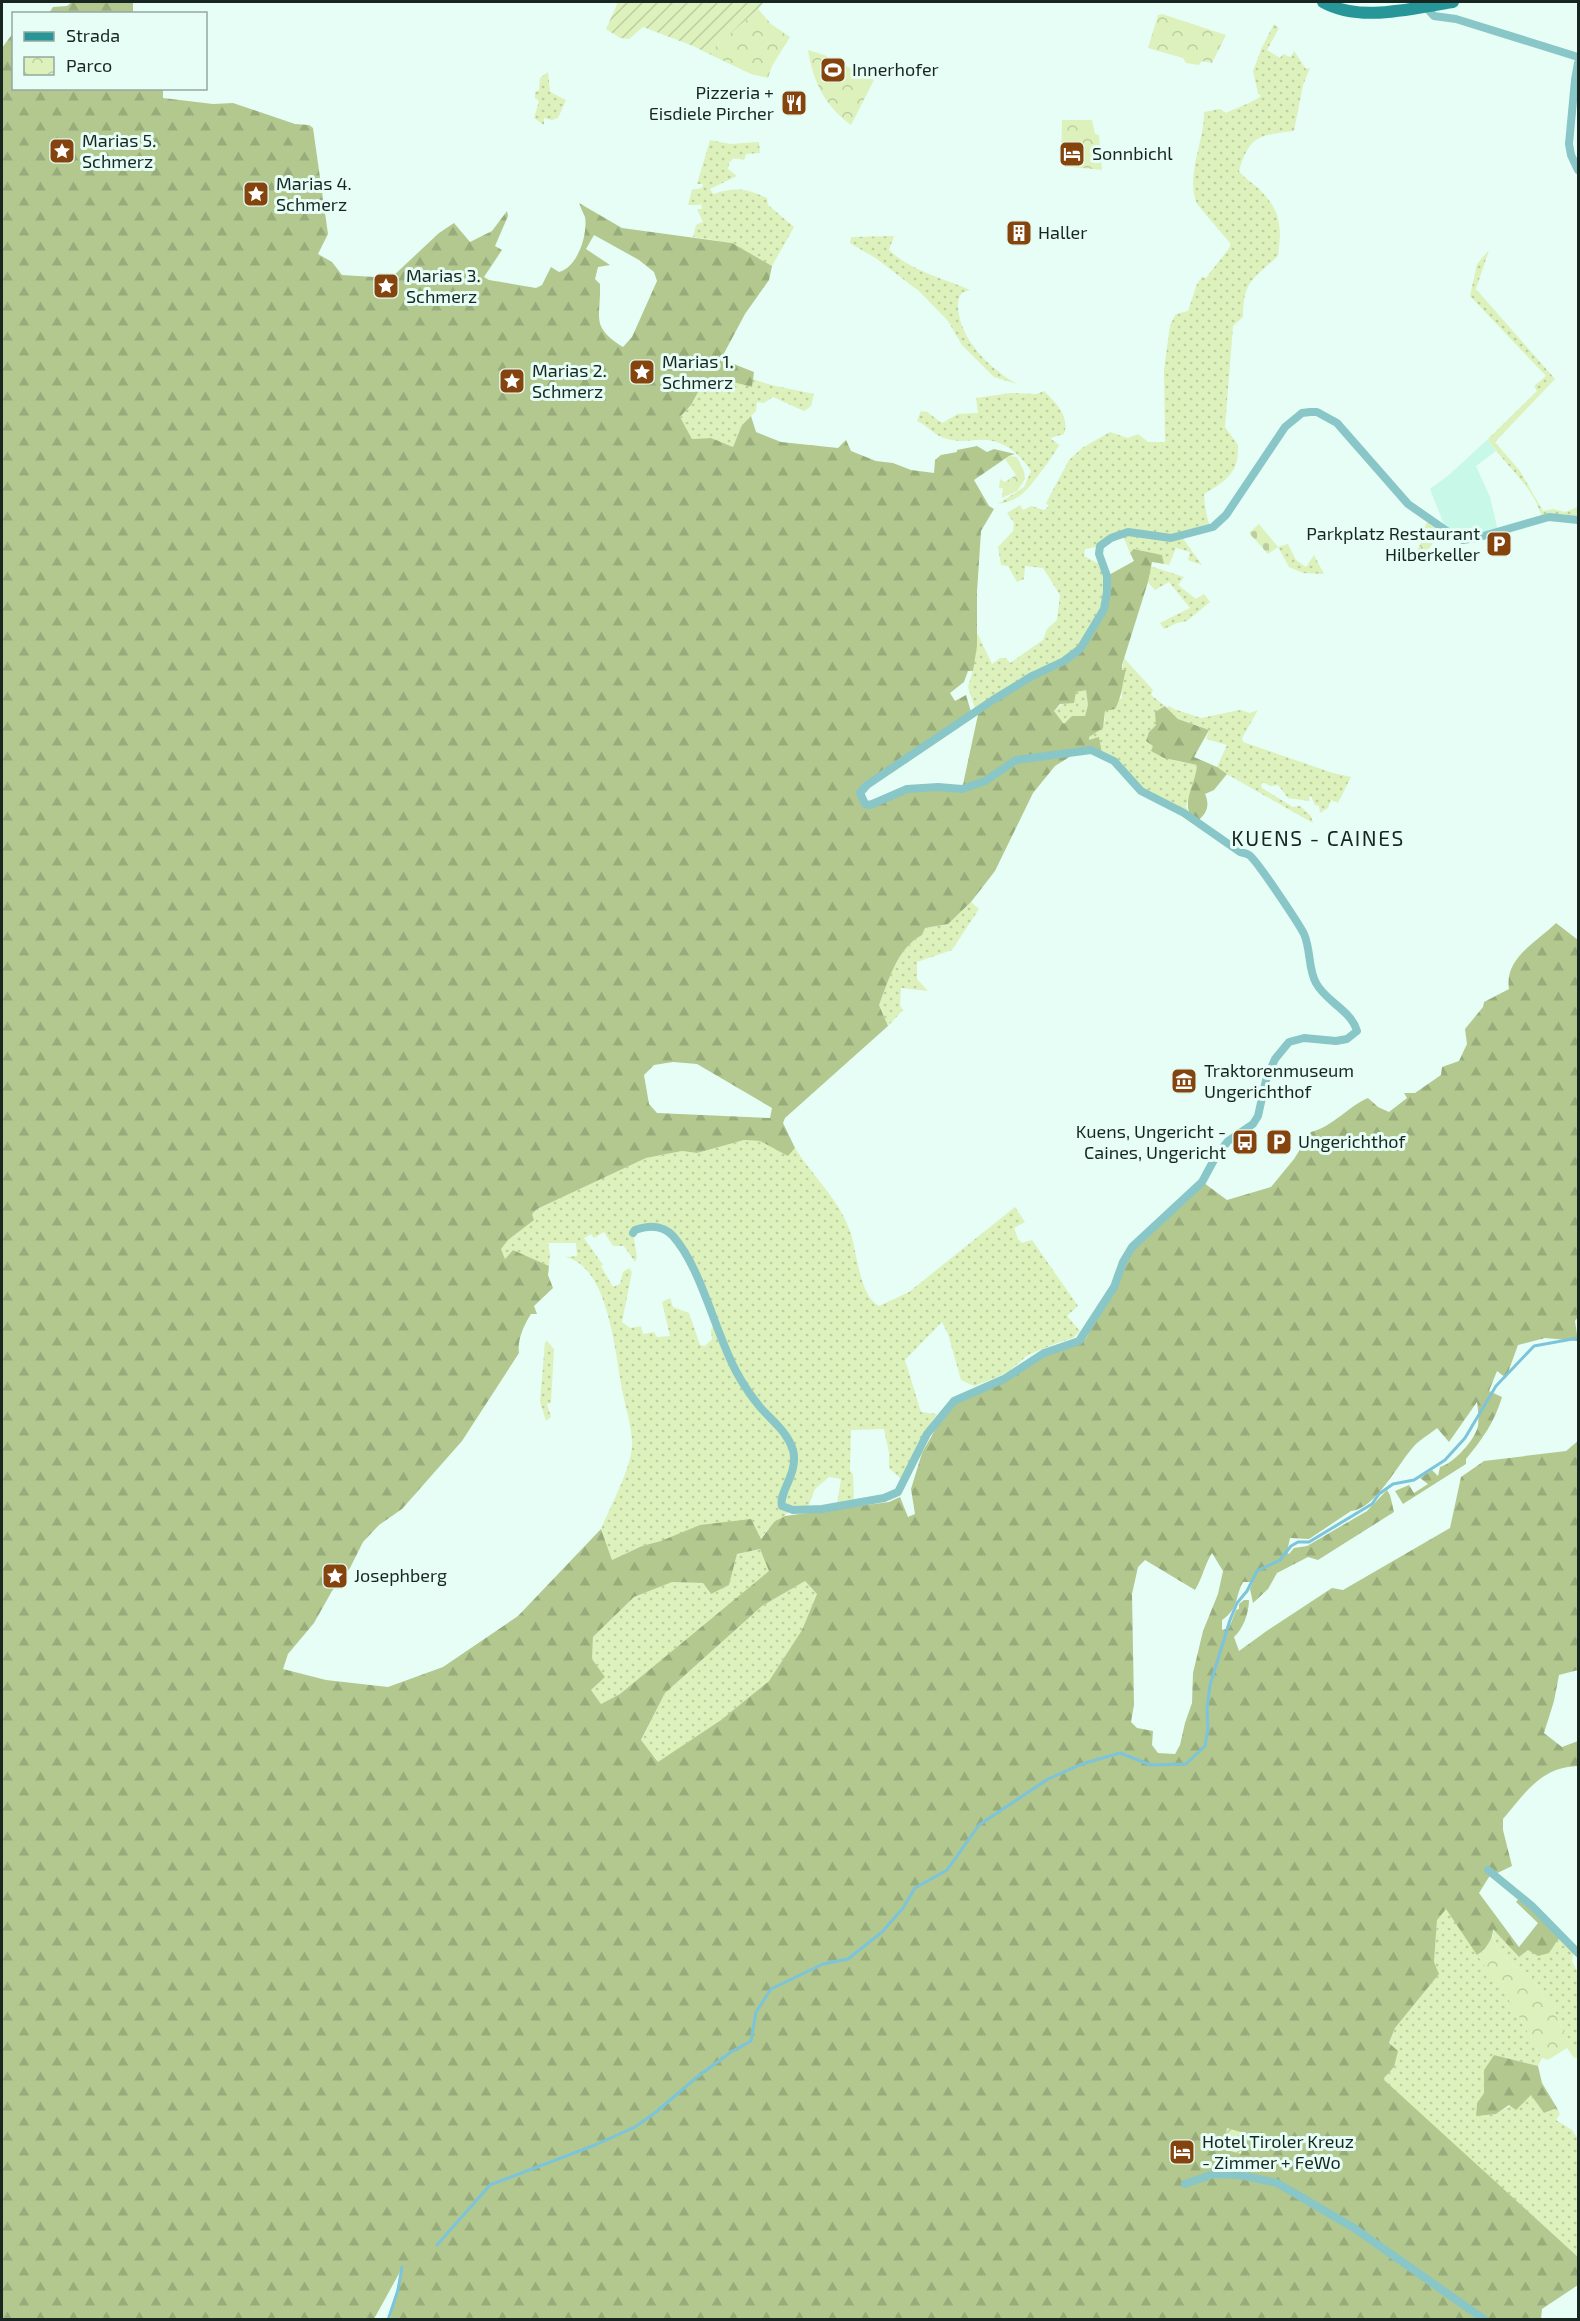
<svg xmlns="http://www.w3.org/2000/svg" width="1580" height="2321" viewBox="0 0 1580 2321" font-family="'Exo 2',sans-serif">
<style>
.built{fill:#c8f8e8}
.grass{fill:url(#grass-dots);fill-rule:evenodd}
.forest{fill:url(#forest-firs);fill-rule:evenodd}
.cemetery{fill:url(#cemetery-stones)}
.park{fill:url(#park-crowns)}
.garden{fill:url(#garden-furrows)}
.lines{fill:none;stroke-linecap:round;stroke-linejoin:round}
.stream{stroke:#7bc4db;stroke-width:3}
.minor{stroke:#89c6c7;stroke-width:8}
.primary{stroke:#279698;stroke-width:12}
.labels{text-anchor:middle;stroke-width:6;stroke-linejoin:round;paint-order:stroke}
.poi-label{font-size:18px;fill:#182622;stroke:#e7fef6;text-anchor:start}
.quarter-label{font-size:21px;letter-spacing:1.5px;fill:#182622;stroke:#e7fef6}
</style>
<defs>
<pattern id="grass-dots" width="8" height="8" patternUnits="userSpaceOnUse" patternTransform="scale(1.5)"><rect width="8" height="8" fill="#dcf1bb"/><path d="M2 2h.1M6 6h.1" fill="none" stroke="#bccea0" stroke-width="1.8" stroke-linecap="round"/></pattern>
<pattern id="forest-firs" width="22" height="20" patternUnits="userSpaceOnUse" patternTransform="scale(1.5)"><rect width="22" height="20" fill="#b2c88f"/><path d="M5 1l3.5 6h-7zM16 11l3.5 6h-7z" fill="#98ac7b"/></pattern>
<pattern id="cemetery-stones" width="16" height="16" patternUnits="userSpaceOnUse" patternTransform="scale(1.5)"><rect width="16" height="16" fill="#dcf1bb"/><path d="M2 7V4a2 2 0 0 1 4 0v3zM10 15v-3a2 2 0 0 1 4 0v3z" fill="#bccea0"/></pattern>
<pattern id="park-crowns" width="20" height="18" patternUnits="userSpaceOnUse" patternTransform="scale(1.5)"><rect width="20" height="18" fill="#dcf1bb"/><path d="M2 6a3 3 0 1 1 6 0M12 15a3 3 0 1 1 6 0" fill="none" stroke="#bccea0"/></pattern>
<pattern id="garden-furrows" width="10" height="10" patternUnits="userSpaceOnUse" patternTransform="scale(1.5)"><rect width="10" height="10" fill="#dcf1bb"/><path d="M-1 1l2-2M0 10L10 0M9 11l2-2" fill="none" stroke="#bccea0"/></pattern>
</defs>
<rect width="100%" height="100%" fill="#e7fef6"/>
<path class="built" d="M1488 439 1496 451 1476 466 1490 497 1498 531 1463 540 1447 532 1430 489 1450 474Z"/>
<g class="grass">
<path d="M1274 24 1279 28 1267 50 1280 58 1283 54 1291 57 1294 51 1306 69 1310 68 1303 85 1294 131C1259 135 1249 136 1239 171 1244 178 1251 182 1257 187 1281 210 1282 225 1278 256 1253 279 1243 281 1243 317L1233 326 1225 427 1238 445C1239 473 1227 480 1204 494L1205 507 1210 529 1182 537 1202 565 1188 560 1190 552 1176 548 1169 565 1164 564 1162 555 1135 549 1130 553 1122 533 1100 546 1085 549 1084 556 1103 566 1107 576 1104 609 1080 649 976 712 968 687 973 670 977 633 992 664 1000 658H1006L1010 663 1043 640 1047 629 1057 620 1060 595 1043 568 1025 566 1024 579 1017 582 1008 566 1001 565 998 547 1013 531 1014 523 1007 513 1020 505 1023 510 1031 506 1044 510 1049 506 1046 503 1069 460 1082 448 1110 432 1128 438 1138 434 1148 442H1165L1164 370 1170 325 1176 314 1188 311 1197 284 1202 277 1206 278 1230 247V243L1197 204C1185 175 1205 140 1204 112L1220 109 1226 113C1236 108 1254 102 1261 96L1258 93 1253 71 1262 47Z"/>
<path d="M548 72 550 92 566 100 558 118 552 120 544 118V125L534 118 539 101 535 98V92L539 90 540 78Z"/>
<path d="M710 140 730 144 759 142 760 153 746 154 744 160 734 158 729 163 728 169 737 176 710 189 713 194C736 187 745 188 767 198L768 205 794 227 772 266 732 243 693 237 696 225 703 222 697 209H702L701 203 700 205H688L692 190 702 188 703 184H697Z"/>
<path d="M894 236 889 250C911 271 943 278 970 290 960 292 958 297 958 307 960 340 989 368 1017 384L994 377 962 345 948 321 920 292 877 259 850 243 851 237Z"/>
<path d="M1489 250 1476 289 1555 379 1495 442 1520 471 1543 511 1553 509 1565 512 1578 507V518H1542C1534 486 1505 466 1488 439L1537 391 1534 386 1546 376 1470 296 1477 264Z"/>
<path d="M753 379 771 385 814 394 811 406 804 411 773 397 764 403 757 402 756 411 742 425 733 447 711 438 692 439 680 417 691 405 703 383 729 381 752 387Z"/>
<path d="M1044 391C1056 403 1070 416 1064 434L1050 438 1059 445C1053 456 1047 464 1040 473 1027 490 1021 500 998 504L1024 487 1031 471C1018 452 1002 438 977 440 966 441 956 442 944 438 934 435 927 425 917 421L921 411 927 412 942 423 958 414 978 413 976 398 1011 393 1037 394Z"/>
<path d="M1288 544 1296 560 1306 567 1314 555 1324 574 1303 573 1289 567 1278 547Z"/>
<path d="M1150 566 1184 577 1178 585 1196 599 1204 594 1210 602 1187 621 1177 623 1164 629 1160 623 1190 608 1169 582 1155 590 1148 582Z"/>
<path d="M1124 658 1153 690 1151 695 1165 706 1156 712V725L1149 732C1157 762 1170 759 1197 765V778L1186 806 1190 816 1149 796 1089 740 1088 737C1103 728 1105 728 1105 711L1122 698 1121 688 1126 671 1122 670Z"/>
<path d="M1086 689 1088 705 1085 716 1064 724 1054 711 1076 692Z"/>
<path d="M1169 706 1174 709 1201 718 1240 710 1250 713 1258 710 1242 738 1243 742 1333 773 1351 777 1338 803 1331 800 1328 808 1320 813 1319 806 1315 805 1311 796 1309 797 1310 801 1288 798 1278 785 1270 786 1263 782 1261 785 1262 788 1293 807 1300 806 1311 816 1313 823 1223 772 1217 767 1227 745 1206 739 1209 730 1178 719 1167 708Z"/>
<path d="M971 902 979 909 952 950 917 962V979L928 991 901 988 900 1005 903 1010 888 1026 879 1005C889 980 897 948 922 935L925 928 948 924Z"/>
<path d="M744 1140 760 1141 788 1155 795 1148C814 1178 840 1200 851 1234 857 1253 860 1297 879 1306L909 1292 1015 1207 1025 1222 1014 1228 1018 1239 1022 1243 1032 1240 1078 1306 1067 1316 1080 1331 1073 1338 1057 1343 1028 1355 1009 1371 998 1377 974 1386 961 1380 948 1334 942 1322 905 1360 921 1412 937 1414 919 1441 901 1479 889 1468V1453L884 1429 851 1430 850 1471 853 1474 854 1502 837 1504 841 1479 829 1477 815 1489 808 1507 790 1510 781 1520 774 1522 760 1539 661 1541 642 1546 612 1560 601 1529C610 1507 633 1465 632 1443 632 1426 625 1406 622 1389 615 1353 609 1266 565 1257L577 1256 576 1243H548L550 1254 549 1266 513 1250 505 1259 501 1249 508 1240 534 1220 532 1214 537 1209 646 1158 682 1151 697 1153ZM661 1228 681 1249 715 1324 711 1330 712 1339 705 1346 700 1345 689 1313 673 1307 670 1298 662 1302 670 1336 657 1337 654 1332 643 1334 641 1326 630 1328 622 1322 632 1272 629 1268 623 1272 620 1284 613 1287 601 1266 603 1265 584 1238 591 1234 594 1238 604 1232 613 1246H624L635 1262 637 1257 633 1233Z"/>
<path d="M547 1341 554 1349 551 1403 547 1404 551 1417 546 1421 540 1402 545 1342Z"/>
<path d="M760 1549 770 1571 620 1694 601 1704 591 1690 605 1677 592 1659 593 1637 634 1597 671 1582 703 1583 710 1594 729 1585 737 1554Z"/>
<path d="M805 1581 817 1594 802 1630 769 1681 721 1720 659 1762 641 1741 665 1693 762 1606Z"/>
<path d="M1447 1908 1515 2009 1542 2058 1538 2066 1494 2055 1484 2070V2093L1477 2103 1476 2115 1496 2114 1531 2094 1544 2113 1557 2108 1560 2114 1556 2120 1572 2130 1578 2139V2257L1382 2079 1394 2067 1389 2044 1395 2028 1439 1974 1434 1962 1437 1919Z"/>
<path d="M1493 1928 1519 1957 1528 1950 1561 1935 1574 1949 1572 1961 1578 1973V2052L1566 2038 1552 2006 1543 1997 1529 1973 1516 1968 1499 1951 1493 1936Z"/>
</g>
<g class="forest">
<path d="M72 2H133V13H49L53 7 67 6Z"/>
<path d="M13 33 14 88 163 89V98L213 104 233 103 295 124 309 125 313 128 328 234 318 254 332 262 342 275 391 278 439 233 454 223 470 242 492 231 507 211 508 216 495 246 502 250 484 277 489 280 536 288 542 285 551 267 559 272C578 267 588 234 585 217 583 213 581 208 579 203L622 228 732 243 772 266 769 280 745 314 721 359 754 372 752 387 729 381 703 383 691 405 680 417 692 439 711 438 733 447 742 425 751 416 756 432 781 442 838 448 846 440 851 451 876 461 893 463 911 470 934 473 935 460 941 455 957 452V450L977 446 987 452 994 449 1015 454 1009 456 974 480 989 506 994 509 981 531 977 592V646L973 671H968L964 682 950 693 955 701 966 695 972 715 860 793 865 804 907 789H962L979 710 1080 649 1104 609 1107 576 1134 561 1130 553 1134 549 1162 555 1164 564 1152 562 1148 582 1122 665V670H1126C1122 684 1122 697 1115 709L1105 711 1103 728 1089 737V740L1099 737 1102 754 1079 751 1055 766 1033 793 995 871 971 902 948 924 925 928 922 935C897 948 889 980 879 1005L888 1026 785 1118 783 1123 795 1148 788 1156 760 1141 744 1140 697 1153 682 1151 646 1158 537 1209 532 1214 534 1220 508 1240 501 1249 505 1259 513 1250 549 1266 548 1275 553 1288 534 1306 537 1314H531C524 1325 517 1340 519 1353L462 1441 402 1509 379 1525 363 1542 350 1568 332 1591 314 1623 288 1654 283 1669 326 1680 388 1687 443 1667 518 1616 601 1529 612 1560 642 1546 661 1541 700 1525 751 1519 761 1539 774 1522 785 1516 889 1502 900 1497 908 1517 915 1514 911 1489 922 1453 939 1423 957 1401 1033 1360 1080 1344 1086 1338C1100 1313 1115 1273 1132 1251 1153 1225 1183 1209 1204 1183L1227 1200 1271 1187 1294 1159 1311 1132C1334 1126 1347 1107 1368 1098L1378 1107 1389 1112 1407 1098 1404 1093H1415L1441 1075 1442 1067 1459 1061 1467 1044 1465 1029 1483 1007 1484 1002 1509 989C1504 958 1537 942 1556 923L1578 940V1317L1575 1321 1578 1341 1545 1338 1518 1345 1506 1378 1497 1371 1489 1391 1502 1397C1495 1421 1482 1440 1466 1459V1464L1403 1504 1395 1491 1409 1485 1414 1493 1428 1484 1420 1478 1432 1470 1438 1476 1440 1467C1454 1463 1475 1440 1478 1426 1479 1418 1478 1409 1477 1402L1449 1442 1437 1428C1430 1434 1421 1439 1415 1445 1398 1463 1376 1509 1351 1511L1309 1539 1290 1538 1287 1552 1289 1554 1294 1548 1307 1546 1367 1511 1387 1490 1390 1495 1394 1512 1318 1560 1308 1557 1277 1573 1268 1589 1253 1603 1250 1589 1253 1582H1243C1235 1596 1239 1609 1222 1620V1630L1229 1628 1236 1610 1239 1609V1604L1244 1600H1249C1249 1613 1243 1629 1234 1637L1239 1651 1268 1630 1332 1588 1343 1590 1450 1528 1461 1477 1484 1461 1566 1451 1578 1441V1670L1559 1675 1554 1701 1544 1733 1562 1747 1578 1741V1766C1541 1767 1525 1793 1503 1819V1830L1512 1866 1489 1877 1479 1893 1519 1947 1538 1923 1516 1902 1521 1896 1561 1935 1549 1953 1538 1956 1528 1950 1519 1957 1493 1929C1493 1939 1487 1950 1477 1955L1446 1909 1437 1920 1434 1962 1439 1974 1395 2028 1389 2043 1398 2051 1394 2067 1383 2079 1578 2257V2285L1542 2309 1541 2320 390 2319 401 2270 374 2319 2 2320V48ZM594 235 639 260 654 272 657 281 632 337 623 347C590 326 601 319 600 284L595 279 598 267 610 265 586 249ZM1086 690 1088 705 1085 716H1072L1064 724 1054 711 1060 704 1074 703 1076 692ZM673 1062 697 1064 772 1108 770 1118 657 1113 649 1104 644 1075 654 1065ZM760 1549 769 1571 620 1694 601 1704 591 1690 605 1677 592 1659 593 1637 634 1597 672 1582 703 1583 711 1594 729 1585 737 1554ZM1212 1553 1223 1571 1218 1594 1203 1631 1193 1673 1192 1703 1185 1723 1180 1745 1175 1754 1158 1753 1152 1745 1153 1731 1137 1728 1131 1722 1134 1705 1132 1594 1138 1567 1145 1560 1195 1590C1203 1577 1204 1566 1212 1553ZM805 1581 817 1594 802 1630 769 1681 721 1720 658 1762 641 1740 665 1693 762 1606Z"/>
<path d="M1165 706 1178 719 1209 730 1194 757 1217 767 1227 774 1214 790 1205 794C1210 805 1207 814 1197 821 1177 808 1196 785 1197 765L1164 758 1151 751 1153 746 1146 741 1149 732 1156 725 1155 712Z"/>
<path d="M1494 2055 1538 2066 1542 2083 1557 2108 1544 2113 1531 2095 1516 2110 1509 2105 1496 2114 1476 2116 1477 2103 1484 2093V2070Z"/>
</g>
<path class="cemetery" d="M1259 524 1278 547 1268 554 1249 533Z"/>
<g class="park">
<path d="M758 9 771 24 790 37 772 66 768 78 751 74 711 55 712 50Z"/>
<path d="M1162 14 1226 35 1212 63 1202 61 1199 65 1186 63 1183 58 1148 48 1158 15Z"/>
<path d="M808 50 824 55 874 80 851 125C825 106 813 82 808 50Z"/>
<path d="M1062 120H1092L1095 134 1099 135 1102 170 1061 166Z"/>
<path d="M1009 456 1017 457 1024 471 1025 479 1017 491 1002 498 1003 488H999L1000 479 1005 482 1016 475 1005 459Z"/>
<path d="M1427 522 1436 529 1431 536 1435 540 1422 559H1412L1422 541 1420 537Z"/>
<path d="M1493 1936 1499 1951 1516 1968 1529 1973 1543 1997 1552 2006 1566 2038 1578 2052V2057L1574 2058 1567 2048 1548 2060 1542 2058 1515 2009 1477 1955 1483 1952Z"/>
</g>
<g class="garden">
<path d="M618 2 622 4 624 2H764L758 9 712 50 711 55 693 46 643 27 629 39 620 38 606 29Z"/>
<path d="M1227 2128 1244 2133 1241 2154 1223 2149Z"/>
</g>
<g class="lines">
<g class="stream">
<path d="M437 2245 490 2185 595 2145 635 2127 656 2112 697 2077 731 2052 751 2041 756 2012 771 1989 823 1964 848 1959 882 1932 903 1908 915 1888 947 1870 979 1825 1048 1779 1082 1764 1120 1753 1151 1765 1186 1764 1205 1746 1208 1729 1207 1708 1210 1685 1230 1620 1237 1603 1247 1591 1257 1571 1280 1560 1291 1546 1298 1542H1309L1372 1504 1379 1494 1393 1484 1414 1480 1445 1460 1465 1438 1496 1386 1534 1346 1578 1338"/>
<path d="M388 2320 398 2290 402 2267"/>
</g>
<g class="minor">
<path d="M1425 6 1434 16 1456 19 1578 57"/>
<path d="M1578 63 1575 80 1569 144 1571 155 1578 170"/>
<path d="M633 1233 635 1230C649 1225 663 1225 673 1236 702 1269 715 1333 737 1373 743 1384 751 1396 760 1407 772 1421 787 1431 793 1450 799 1474 778 1492 782 1506L793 1510 822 1509 884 1498 898 1492 927 1434 954 1401 1004 1379 1044 1353 1079 1341 1114 1287 1123 1262 1132 1247 1202 1182 1215 1158 1228 1141 1253 1124 1258 1116 1266 1080 1275 1059 1289 1042 1304 1038 1336 1041 1347 1039 1357 1031C1351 1010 1326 1002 1316 983 1308 969 1311 950 1304 934 1299 924 1256 859 1249 855 1246 853 1243 853 1240 852L1184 813 1141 791 1114 761 1091 750 1016 760 985 781 962 789 938 787 907 789 870 805 865 804 860 793 867 785 993 700 1032 676 1064 661 1080 649 1104 609 1107 592V576L1099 554 1100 546 1111 538 1128 532 1171 538 1213 527 1226 515 1285 427 1302 413 1310 412H1317L1337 423 1408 504 1454 536 1463 540 1476 538 1549 517 1578 520"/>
<path d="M1488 1870 1532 1906 1578 1953"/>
<path d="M1185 2184 1214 2174 1239 2175 1277 2183 1354 2228 1485 2320"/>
</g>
<path class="primary" d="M1323 2C1360 23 1412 8 1453 2"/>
</g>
<defs>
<g id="stadium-square" transform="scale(1.35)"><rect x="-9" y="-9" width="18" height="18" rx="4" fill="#85440d" stroke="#e7fef6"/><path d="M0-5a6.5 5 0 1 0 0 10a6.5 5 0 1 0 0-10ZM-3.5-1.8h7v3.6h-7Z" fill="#fff"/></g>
<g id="restaurant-square" transform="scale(1.35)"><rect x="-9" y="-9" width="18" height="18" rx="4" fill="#85440d" stroke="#e7fef6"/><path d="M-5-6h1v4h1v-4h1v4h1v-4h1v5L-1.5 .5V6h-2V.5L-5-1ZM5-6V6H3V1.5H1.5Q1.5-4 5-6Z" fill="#fff"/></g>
<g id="sight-square" transform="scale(1.35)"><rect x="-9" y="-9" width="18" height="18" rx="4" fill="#85440d" stroke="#e7fef6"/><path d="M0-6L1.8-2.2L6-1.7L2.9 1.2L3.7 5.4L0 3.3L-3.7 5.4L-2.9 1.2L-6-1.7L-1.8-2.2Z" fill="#fff"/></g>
<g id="hotel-square" transform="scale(1.35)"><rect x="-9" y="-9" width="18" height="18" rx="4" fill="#85440d" stroke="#e7fef6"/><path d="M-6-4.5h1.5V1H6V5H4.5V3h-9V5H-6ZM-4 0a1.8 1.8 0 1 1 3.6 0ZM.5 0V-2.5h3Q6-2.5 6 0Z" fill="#fff"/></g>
<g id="building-square" transform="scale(1.35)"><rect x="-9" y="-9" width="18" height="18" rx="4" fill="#85440d" stroke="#e7fef6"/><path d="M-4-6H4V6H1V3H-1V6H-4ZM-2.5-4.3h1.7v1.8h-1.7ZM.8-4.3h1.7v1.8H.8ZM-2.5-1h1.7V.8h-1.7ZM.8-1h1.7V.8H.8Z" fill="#fff"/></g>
<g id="parking-square" transform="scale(1.35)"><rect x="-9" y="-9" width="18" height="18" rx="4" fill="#85440d" stroke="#e7fef6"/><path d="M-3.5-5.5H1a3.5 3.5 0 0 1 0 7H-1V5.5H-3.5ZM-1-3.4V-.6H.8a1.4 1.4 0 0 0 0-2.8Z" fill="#fff"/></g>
<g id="museum-square" transform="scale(1.35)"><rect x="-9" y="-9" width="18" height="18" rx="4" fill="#85440d" stroke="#e7fef6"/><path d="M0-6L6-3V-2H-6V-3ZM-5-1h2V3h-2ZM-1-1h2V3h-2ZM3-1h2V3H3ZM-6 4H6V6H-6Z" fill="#fff"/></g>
<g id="bus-square" transform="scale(1.35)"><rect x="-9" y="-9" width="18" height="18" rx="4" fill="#85440d" stroke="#e7fef6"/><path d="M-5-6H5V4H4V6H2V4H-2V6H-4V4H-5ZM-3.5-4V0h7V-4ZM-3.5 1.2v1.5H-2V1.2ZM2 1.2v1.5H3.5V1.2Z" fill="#fff"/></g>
</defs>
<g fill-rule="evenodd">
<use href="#stadium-square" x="833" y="70"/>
<use href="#restaurant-square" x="794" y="103"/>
<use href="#sight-square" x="62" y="151"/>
<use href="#hotel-square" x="1072" y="154"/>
<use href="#sight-square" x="256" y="194"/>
<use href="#building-square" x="1019" y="233"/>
<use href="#sight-square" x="386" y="286"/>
<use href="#sight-square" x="642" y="372"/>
<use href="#sight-square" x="512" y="381"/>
<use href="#parking-square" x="1499" y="544"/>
<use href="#museum-square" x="1184" y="1081"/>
<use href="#bus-square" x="1245" y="1142"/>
<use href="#parking-square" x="1279" y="1142"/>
<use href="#sight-square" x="335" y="1576"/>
<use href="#hotel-square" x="1182" y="2152"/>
</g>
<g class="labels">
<g class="poi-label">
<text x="852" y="76">Innerhofer</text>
<text x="774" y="99" text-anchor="end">Pizzeria +<tspan x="774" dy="21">Eisdiele Pircher</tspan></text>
<text x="82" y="147">Marias 5.<tspan x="82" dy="21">Schmerz</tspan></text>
<text x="1092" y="160">Sonnbichl</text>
<text x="276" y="190">Marias 4.<tspan x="276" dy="21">Schmerz</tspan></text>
<text x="1038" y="239">Haller</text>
<text x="406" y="282">Marias 3.<tspan x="406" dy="21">Schmerz</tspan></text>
<text x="662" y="368">Marias 1.<tspan x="662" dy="21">Schmerz</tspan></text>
<text x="532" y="377">Marias 2.<tspan x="532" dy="21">Schmerz</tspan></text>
<text x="1480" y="540" text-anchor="end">Parkplatz Restaurant<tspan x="1480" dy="21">Hilberkeller</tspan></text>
<text x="1204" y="1077">Traktorenmuseum<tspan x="1204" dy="21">Ungerichthof</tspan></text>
<text x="1226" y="1138" text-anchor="end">Kuens, Ungericht -<tspan x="1226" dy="21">Caines, Ungericht</tspan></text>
<text x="1298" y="1148">Ungerichthof</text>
<text x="354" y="1582">Josephberg</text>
<text x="1202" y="2148">Hotel Tiroler Kreuz<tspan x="1202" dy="21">- Zimmer + FeWo</tspan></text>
</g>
<g class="quarter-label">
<text x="1318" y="846">KUENS - CAINES</text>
</g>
</g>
<rect width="1580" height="2321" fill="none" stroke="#182622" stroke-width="6"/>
<rect x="12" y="12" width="195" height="78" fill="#e7fef6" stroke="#94a8a1" stroke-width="1.5"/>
<rect x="24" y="32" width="30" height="9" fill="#279698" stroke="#94a8a1" stroke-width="1.5"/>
<text x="66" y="42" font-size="18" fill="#182622">Strada</text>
<rect x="24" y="57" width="30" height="18" fill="url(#park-crowns)" stroke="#94a8a1" stroke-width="1.5"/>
<text x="66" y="72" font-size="18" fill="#182622">Parco</text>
</svg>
